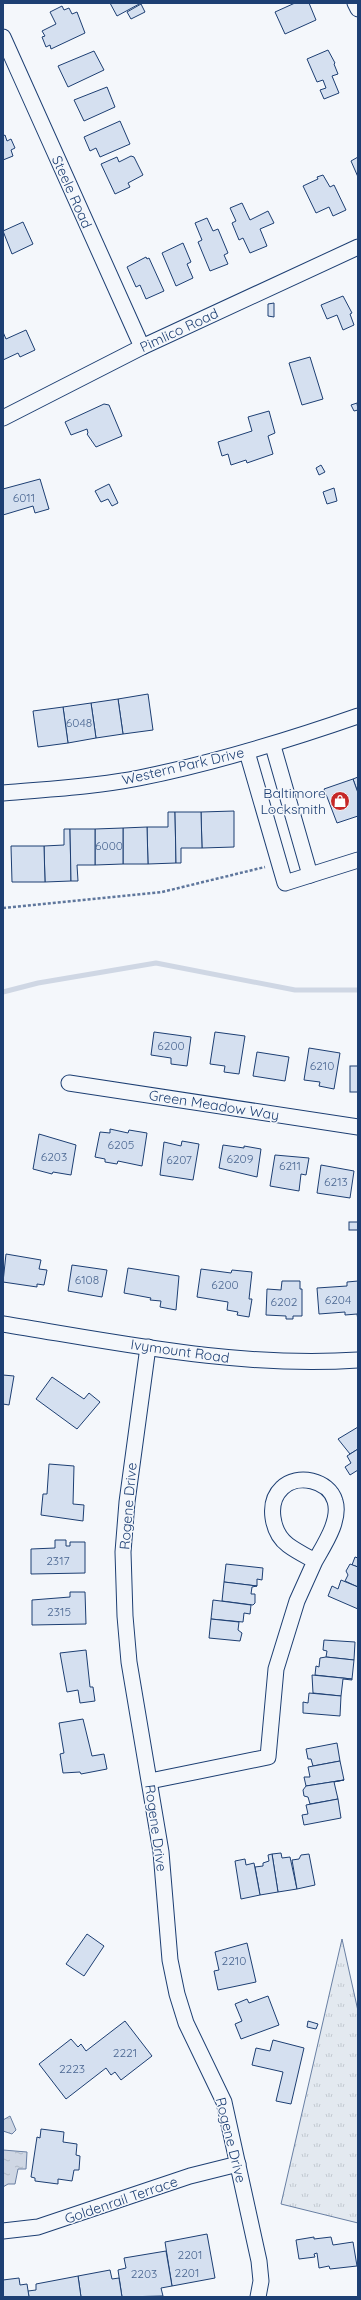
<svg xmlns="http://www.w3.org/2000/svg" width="361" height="2300" viewBox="0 0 361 2300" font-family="Quicksand,sans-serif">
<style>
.park{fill:url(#park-tufts);stroke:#687fa3}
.water{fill:url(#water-ripples);stroke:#687fa3}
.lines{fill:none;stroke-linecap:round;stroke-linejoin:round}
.stream{stroke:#cfd7e4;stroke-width:5}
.building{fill:#d5e0f0;stroke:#1d3f73}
.street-casing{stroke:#1d3f73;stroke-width:17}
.path{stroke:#5e769c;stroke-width:2.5;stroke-dasharray:3 2;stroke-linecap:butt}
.street{stroke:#f4f7fb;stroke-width:15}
.labels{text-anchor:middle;stroke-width:3;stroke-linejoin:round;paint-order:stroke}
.number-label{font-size:12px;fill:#4b6792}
.street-label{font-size:14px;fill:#1d3f73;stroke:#f4f7fb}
.poi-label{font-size:14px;fill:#1d3f73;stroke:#f4f7fb;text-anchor:end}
</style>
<defs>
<pattern id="park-tufts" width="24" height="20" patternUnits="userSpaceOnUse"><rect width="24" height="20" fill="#e3e9f0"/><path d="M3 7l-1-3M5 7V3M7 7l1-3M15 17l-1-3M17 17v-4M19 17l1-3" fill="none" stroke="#c2c9d1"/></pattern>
<pattern id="water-ripples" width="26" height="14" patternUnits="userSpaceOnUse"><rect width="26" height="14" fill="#cfd7e4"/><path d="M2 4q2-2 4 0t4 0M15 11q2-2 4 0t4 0" fill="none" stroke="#b1bac7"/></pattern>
</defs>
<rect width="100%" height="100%" fill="#f4f7fb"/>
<path class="park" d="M342 1939 358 2011V2223L281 2204Z"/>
<g class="water">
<path d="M10 2116 16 2130 12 2134 3 2131V2120Z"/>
<path d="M3 2150 27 2152 26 2169H18L15 2184H8L3 2187Z"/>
</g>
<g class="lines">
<path class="stream" d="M3 992 38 983 156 963 295 990H358"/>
</g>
<g class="building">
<path d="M110 3H141L117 16Z"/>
<path d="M295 3H309L316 20 285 34 275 12Z"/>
<path d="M141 4 145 12 131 19 127 12Z"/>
<path d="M62 6 64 10 69 8 72 14 77 12 85 33 51 49 50 45 46 47 42 37 45 36 42 31 56 24 50 12Z"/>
<path d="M328 50 335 63 334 64 338 74 332 76 339 93 324 99 320 90 326 88 323 80 317 82 307 59Z"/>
<path d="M94 51 104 70 68 87 58 66Z"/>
<path d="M107 87 115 107 84 121 74 100Z"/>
<path d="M120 121 130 144 100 157 96 148 90 151 84 137Z"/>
<path d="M5 135 7 141 11 139 15 148 11 150 13 156 3 160V136Z"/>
<path d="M131 156 134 157 143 175 128 183 130 187 115 194 101 164 117 157 119 162Z"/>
<path d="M358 157V177L351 161Z"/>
<path d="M323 175 330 187 334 185 346 210 333 216 329 207 316 213 303 186 318 179 317 177Z"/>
<path d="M242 203 250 220 268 211 274 223 260 229 267 246 250 253 243 238 239 240 232 223 236 221 230 208Z"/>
<path d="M207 218 213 231 218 229 228 253 224 255 228 264 210 271 198 242 202 240 195 223Z"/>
<path d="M23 222 33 244 12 254 3 231Z"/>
<path d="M183 243 191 262 187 264 193 278 176 286 162 253Z"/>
<path d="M146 257 147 259 149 258 164 291 146 299 140 285 136 287 127 267Z"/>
<path d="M343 296 352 313 350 314 354 325 343 330 337 315 327 319 321 305Z"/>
<path d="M274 303V317L268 316V304Z"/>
<path d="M26 330 35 350 20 357 18 353 3 360V332L6 339Z"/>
<path d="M310 357 323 399 302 405 289 363Z"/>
<path d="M357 403 358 410 354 411 351 405Z"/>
<path d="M104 404 109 405 122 436 96 447 87 434 88 433 87 429 71 435 65 422Z"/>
<path d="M269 411 275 433 268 436 273 454 247 463 246 460 231 465 228 454 222 456 218 442 252 431 248 417Z"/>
<path d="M321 465 325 472 319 475 316 468Z"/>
<path d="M40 479 49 509 35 513 33 506 3 515V489Z"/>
<path d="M109 484 118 503 112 506 108 499 101 502 95 491Z"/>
<path d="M334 488 337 501 327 504 323 492Z"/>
<path d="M148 694 153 730 123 734 118 699Z"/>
<path d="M118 699 123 734 96 738 91 703Z"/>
<path d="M91 703 96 738 68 743 63 707Z"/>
<path d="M63 707 68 743 38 747 33 711Z"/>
<path d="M358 777V793L353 779Z"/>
<path d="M353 779 358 793V816L337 823 324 789Z"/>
<path d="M234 811V847L202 848 201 812Z"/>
<path d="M168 812H175L176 863 148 864 147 827H168Z"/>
<path d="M175 812H201L202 848H181V863H176Z"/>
<path d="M147 827 148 864H123V828Z"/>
<path d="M123 828V864L95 865V829Z"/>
<path d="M64 829H70L71 881 45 882 44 846 64 845Z"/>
<path d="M70 829H95V865H77L78 881H71Z"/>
<path d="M11 846H44L45 882H12Z"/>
<path d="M154 1032 191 1037 187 1066 171 1064V1058L151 1055Z"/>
<path d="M215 1032 245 1036 239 1074 224 1072 225 1066 210 1064Z"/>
<path d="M309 1048 340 1053 334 1089 319 1086 320 1082 304 1080Z"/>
<path d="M257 1052 289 1057 285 1081 253 1076Z"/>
<rect x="350" y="1066" width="8" height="26"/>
<path d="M110 1129 128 1133 129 1130 147 1133 142 1166 118 1161 117 1164 105 1162V1159L95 1157 100 1132 110 1133Z"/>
<path d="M39 1134 76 1145 71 1175 53 1172 52 1174 33 1169Z"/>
<path d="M182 1141 199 1144 193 1180 160 1175 164 1142 181 1146Z"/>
<path d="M223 1145 244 1148V1146L261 1149 257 1177 219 1168Z"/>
<path d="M275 1155 309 1158 306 1175 301 1174 299 1191 270 1186Z"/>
<path d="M321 1165 354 1171 350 1198 317 1193Z"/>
<rect x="349" y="1222" width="9" height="8"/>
<path d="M6 1254 41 1260 39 1269 47 1270 44 1285 37 1284V1287L3 1282Z"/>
<path d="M72 1265 107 1270 102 1297 68 1291Z"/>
<path d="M128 1268 179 1276 176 1310 160 1307 161 1301 150 1300 151 1298 124 1293Z"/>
<path d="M201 1269 231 1273 232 1270 252 1272 249 1299H252L249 1317 237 1315 238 1312 227 1310 228 1302 197 1297Z"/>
<path d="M282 1281H300V1289H302V1316H293V1319H286V1316L266 1315 267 1289 281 1290Z"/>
<path d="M358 1281V1320L357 1314 345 1315V1312L319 1314 317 1288 347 1286V1282Z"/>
<path d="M3 1375 14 1376 9 1405 3 1404Z"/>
<path d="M52 1377 84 1399 89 1393 100 1402 77 1429 36 1399Z"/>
<path d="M358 1427V1449L350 1454 338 1439Z"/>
<path d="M358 1449V1470L350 1475 345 1467 351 1463 347 1456Z"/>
<path d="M49 1464 74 1466 73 1504 84 1505 83 1521 41 1515 43 1494H47Z"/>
<path d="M55 1540H66V1546H70V1542H85V1573L31 1574V1549L55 1548Z"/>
<path d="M355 1557 358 1558V1567L352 1565Z"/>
<path d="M226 1564 263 1568 262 1580 257 1579V1586L224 1582Z"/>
<path d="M350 1564 358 1567V1587L345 1581 348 1575 346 1571Z"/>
<path d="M341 1580 358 1587V1609L328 1596 332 1586 338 1589Z"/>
<path d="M224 1582 257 1586 252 1587 251 1594H255V1603L253 1605 222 1601Z"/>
<path d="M70 1592H85L86 1624 32 1625V1600L70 1597Z"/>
<path d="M213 1600 251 1605 250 1614 244 1613 243 1622 211 1619Z"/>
<path d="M211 1619 239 1622 238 1630 242 1633 240 1641 209 1638Z"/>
<path d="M324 1640 355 1642 354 1660 326 1657 327 1651 323 1650Z"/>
<path d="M86 1650 90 1687H93L95 1701 80 1703 78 1690 67 1692 60 1653Z"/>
<path d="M326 1657 354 1660 352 1679 315 1675 316 1666 319 1667 320 1658Z"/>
<path d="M312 1675 352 1679V1680L343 1679 341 1696 313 1693Z"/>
<path d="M309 1693 341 1696 340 1716 303 1713V1702L308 1703Z"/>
<path d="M83 1719 92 1756 104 1754 107 1769 81 1774 80 1772 63 1773 60 1754 64 1753 59 1723Z"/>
<path d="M337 1743 340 1761 313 1766 311 1759H308L306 1749Z"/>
<path d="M340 1761 344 1780 306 1786 304 1777H310L308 1767Z"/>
<path d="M344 1780 334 1782 338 1799 310 1804 308 1797 304 1796 303 1790 306 1786Z"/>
<path d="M338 1799 341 1818 304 1825 302 1815 308 1814 306 1805Z"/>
<path d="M281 1853 282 1858 290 1857 297 1889 278 1892 272 1854Z"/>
<path d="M272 1854 278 1892 260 1895 255 1867 263 1866V1863L269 1861 268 1855Z"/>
<path d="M309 1854 315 1885 297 1889 292 1860 299 1859 301 1855Z"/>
<path d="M245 1859 246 1865 254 1863 260 1895 241 1899 235 1861Z"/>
<path d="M87 1934 104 1946 84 1976 66 1964Z"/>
<path d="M247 1943 256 1982 218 1990 214 1971 219 1970 215 1952Z"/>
<path d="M268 1996 279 2025 241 2039 235 2024 242 2021 235 2004 247 1999 249 2003Z"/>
<path d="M125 2021 152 2056 121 2080 115 2072 111 2075 106 2068 66 2099 39 2064 71 2039 78 2047 81 2044 86 2051Z"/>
<path d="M308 2021 318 2024 316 2029 307 2027Z"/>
<path d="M273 2040 304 2048 291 2104 276 2101 283 2072 252 2065 256 2048 270 2051Z"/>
<path d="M41 2129 64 2132 63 2142 77 2144 76 2155 80 2156 79 2170H74L72 2181 58 2179V2184L35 2181V2178L31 2177 37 2137 40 2138Z"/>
<path d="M207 2234 215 2278 172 2286 165 2242Z"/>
<path d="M314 2237V2239L331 2237 333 2245 353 2242 357 2266 330 2269 329 2266 319 2268 317 2253 314 2254 315 2257 299 2259 296 2240Z"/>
<path d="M166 2251 172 2286 161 2288 163 2296 122 2297 118 2270 126 2268 124 2258Z"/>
<path d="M110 2270 112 2279 119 2278 122 2297H81L78 2276Z"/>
<path d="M78 2276 81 2297H29L28 2291 36 2290V2284Z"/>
<path d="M19 2278 20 2285 27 2284 29 2297H3V2280Z"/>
</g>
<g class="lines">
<g class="street-casing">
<g id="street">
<path d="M355 3 358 9"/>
<path d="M3 37 142 347"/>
<path d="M3 418 142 347 358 247"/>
<path d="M273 746 310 875"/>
<path d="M247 752 285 883 358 860"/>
<path d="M3 793C48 789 94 787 139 778 214 763 286 741 358 716"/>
<path d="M69 1083 358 1127"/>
<path d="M3 1324C121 1343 238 1368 358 1360"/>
<path d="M148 1347 127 1502 123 1552 125 1616 129 1662 161 1852 170 1960 177 1994 186 2023 224 2102 259 2261 261 2281 258 2297"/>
<path d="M150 1781 268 1757 276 1669 297 1601 315 1561C306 1556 296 1551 288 1545 272 1533 266 1503 282 1488 297 1473 329 1480 335 1501 341 1520 324 1545 315 1561"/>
<path d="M3 2231 38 2227 190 2176 238 2164"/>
</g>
</g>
<path class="path" d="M3 908 162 892 265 867"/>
<use href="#street" class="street"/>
</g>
<defs>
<g id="shop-disc" transform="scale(1)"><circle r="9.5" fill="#c62828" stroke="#f4f7fb"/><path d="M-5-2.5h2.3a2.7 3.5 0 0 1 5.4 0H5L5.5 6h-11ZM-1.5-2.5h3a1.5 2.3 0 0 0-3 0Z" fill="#fff"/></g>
</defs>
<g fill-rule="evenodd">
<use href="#shop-disc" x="340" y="801"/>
</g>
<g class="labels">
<g class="number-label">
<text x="24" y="502">6011</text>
<text x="79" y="727">6048</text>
<text x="109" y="850">6000</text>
<text x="171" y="1050">6200</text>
<text x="322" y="1070">6210</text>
<text x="121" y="1149">6205</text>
<text x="54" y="1161">6203</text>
<text x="240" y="1163">6209</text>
<text x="179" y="1164">6207</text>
<text x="290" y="1170">6211</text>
<text x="336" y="1186">6213</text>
<text x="87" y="1284">6108</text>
<text x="225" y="1289">6200</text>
<text x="338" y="1304">6204</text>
<text x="284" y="1306">6202</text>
<text x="58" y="1565">2317</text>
<text x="59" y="1616">2315</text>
<text x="234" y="1965">2210</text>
<text x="125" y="2057">2221</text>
<text x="72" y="2073">2223</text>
<text x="190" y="2259">2201</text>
<text x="187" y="2277">2201</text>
<text x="144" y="2278">2203</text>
</g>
<g class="street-label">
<text transform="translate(72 192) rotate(66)" y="5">Steele Road</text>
<text transform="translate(179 330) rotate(-25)" y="5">Pimlico Road</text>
<text transform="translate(183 766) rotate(-13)" y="5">Western Park Drive</text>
<text transform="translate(214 1105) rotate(9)" y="5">Green Meadow Way</text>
<text transform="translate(180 1351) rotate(8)" y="5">Ivymount Road</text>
<text transform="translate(128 1506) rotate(-85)" y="5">Rogene Drive</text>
<text transform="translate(156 1828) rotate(82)" y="5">Rogene Drive</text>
<text transform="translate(231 2140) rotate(76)" y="5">Rogene Drive</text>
<text transform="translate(121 2200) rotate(-19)" y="5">Goldenrail Terrace</text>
</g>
<g class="poi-label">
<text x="326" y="798">Baltimore<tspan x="326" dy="16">Locksmith</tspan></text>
</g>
</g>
<rect width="361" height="2300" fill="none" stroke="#1d3f73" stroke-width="8"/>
</svg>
